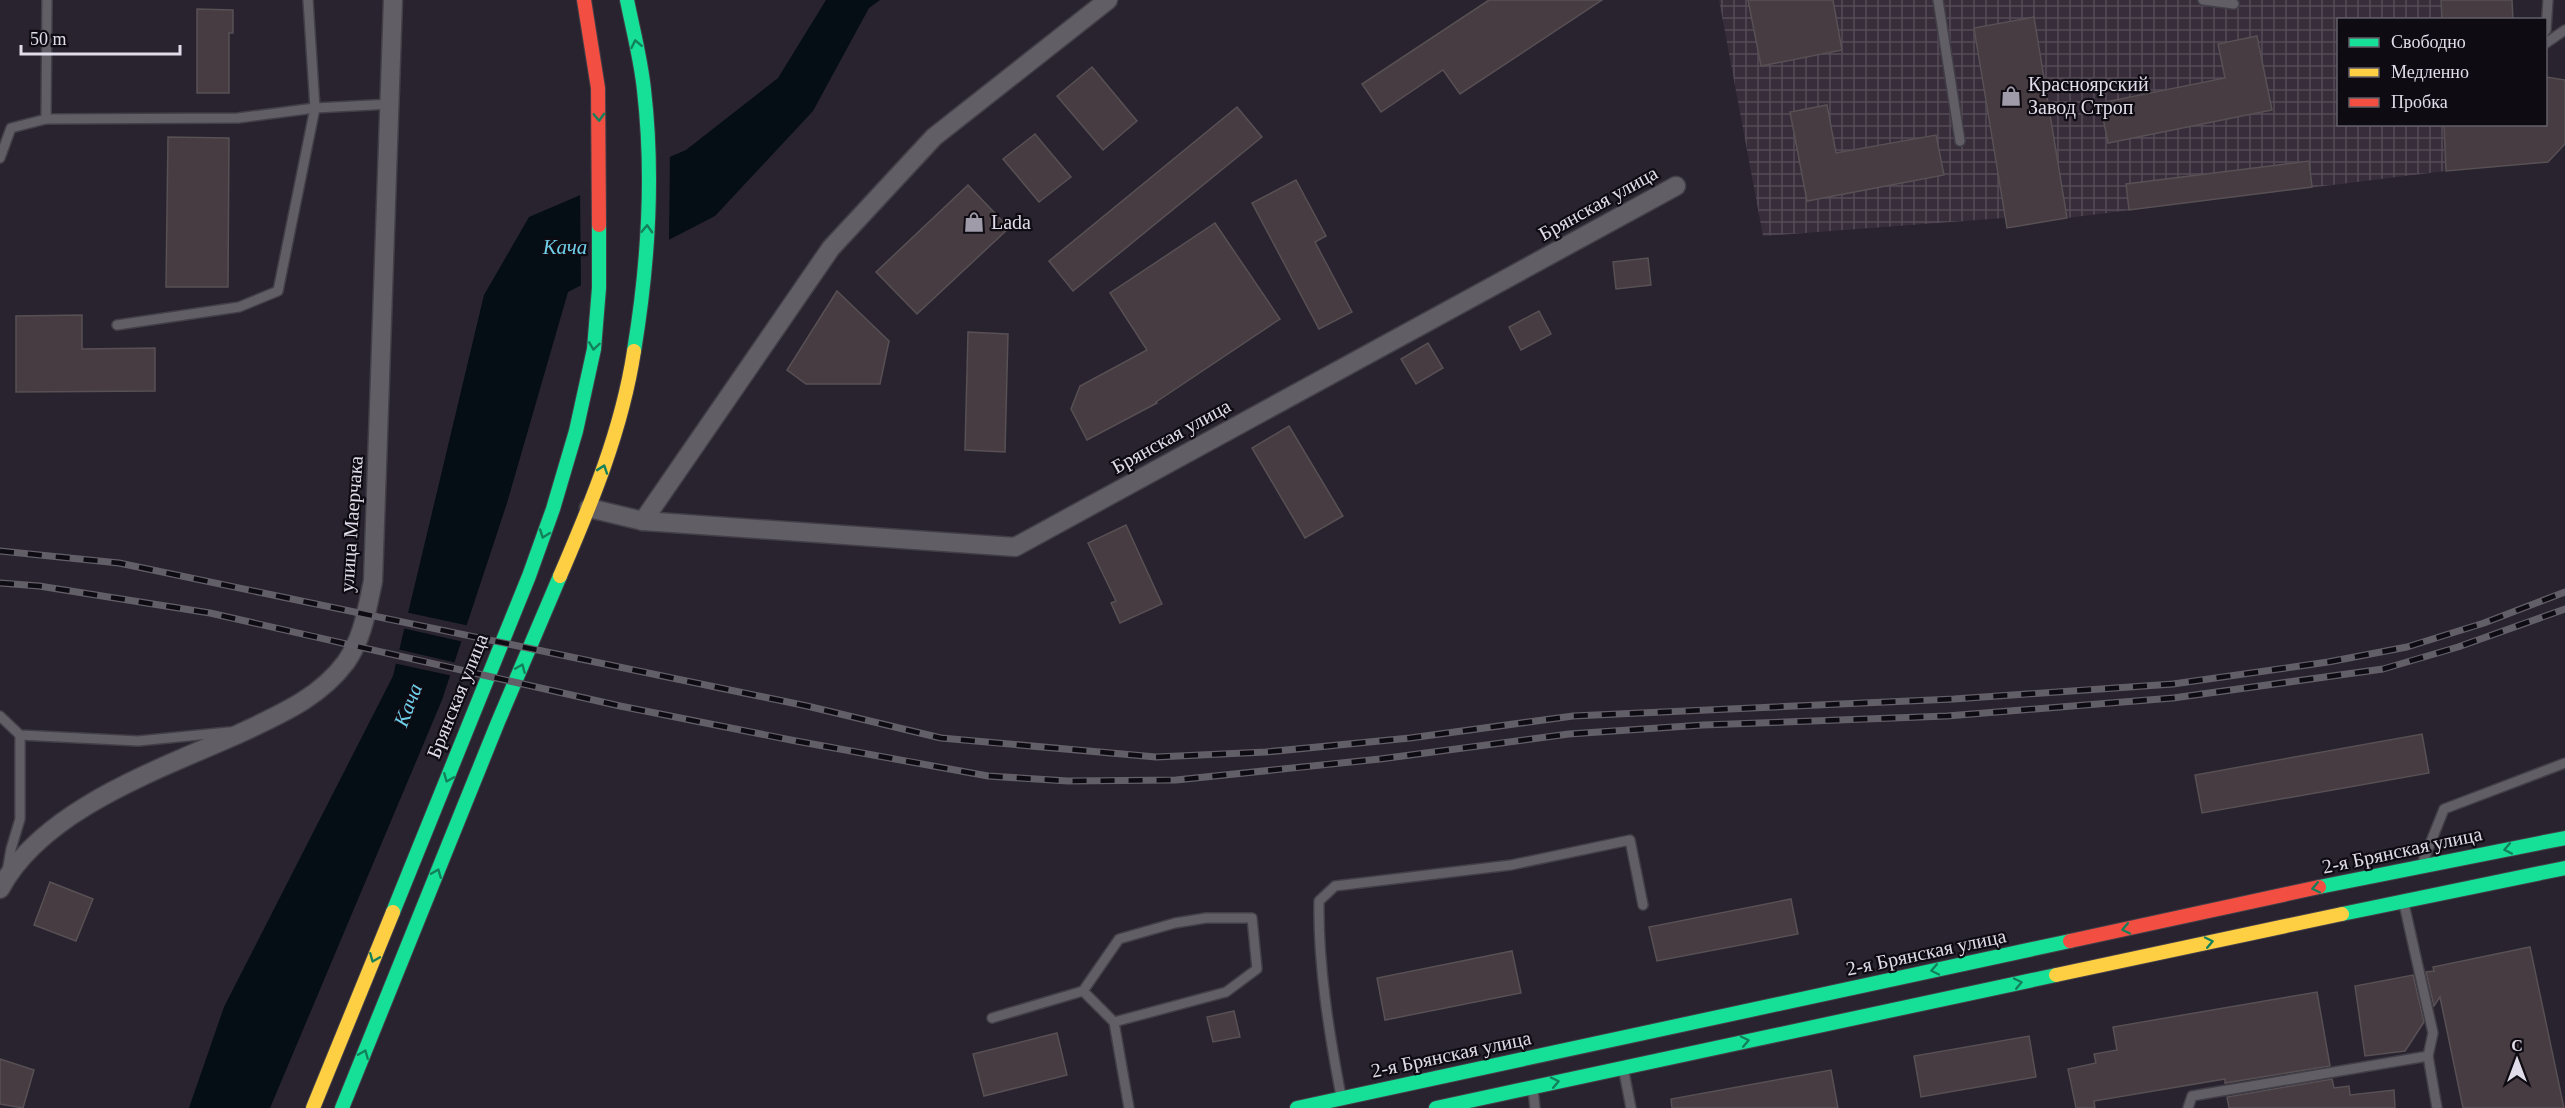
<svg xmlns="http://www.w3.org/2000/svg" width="2565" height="1108" viewBox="0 0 2565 1108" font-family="Georgia,serif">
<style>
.industrial{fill:url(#industrial-grid)}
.water{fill:#040e14}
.pier{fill:#28232e}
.building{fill:#473c41;stroke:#575054;stroke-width:1.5}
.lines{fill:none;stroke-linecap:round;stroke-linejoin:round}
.lane-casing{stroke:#433f48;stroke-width:12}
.street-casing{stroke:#433f48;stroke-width:21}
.fast-casing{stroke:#433f48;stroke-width:16}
.slow-casing{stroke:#433f48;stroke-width:16}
.jam-casing{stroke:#433f48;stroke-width:16}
.lane{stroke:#615e66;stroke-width:9}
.street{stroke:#615e66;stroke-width:18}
.fast{stroke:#16e098;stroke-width:14}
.slow{stroke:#ffcf43;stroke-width:14}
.jam{stroke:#f24e42;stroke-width:14}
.rail-casing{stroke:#635f68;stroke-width:7}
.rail{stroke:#0f0b13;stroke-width:4.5;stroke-dasharray:14;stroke-linecap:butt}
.oneway{stroke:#13805c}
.labels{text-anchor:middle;stroke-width:4.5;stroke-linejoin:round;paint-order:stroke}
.poi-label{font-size:20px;fill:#e1dce9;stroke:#0f0b13;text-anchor:start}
.street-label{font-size:20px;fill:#e1dce9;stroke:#0f0b13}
.water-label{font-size:21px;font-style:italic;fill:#6ecee8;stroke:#0f0b13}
</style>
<defs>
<pattern id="industrial-grid" width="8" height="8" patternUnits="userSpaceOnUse" patternTransform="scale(1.5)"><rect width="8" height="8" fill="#372d3b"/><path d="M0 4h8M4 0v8" fill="none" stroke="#544b57"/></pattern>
</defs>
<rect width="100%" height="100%" fill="#28232e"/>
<path class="industrial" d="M1719 0H2441L2442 19 2338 20V124L2444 125 2446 171 2067 218 2007 228 2005 218 1763 236Z"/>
<path class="water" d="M826 0H880L869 8 813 111 715 216 568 292 507 503 442 700 270 1108H189L224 1007 393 676 484 295 529 217 686 150 778 78Z"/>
<g class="pier">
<path d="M670 153 669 243 581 288 580 192Z"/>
<path d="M405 612 470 626 464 642 402 628Z"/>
<path d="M397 649 457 663 453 676 393 663Z"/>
</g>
<g class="building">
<path d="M1489 0H1602L1460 94 1443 70 1381 112 1362 84Z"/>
<path d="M1748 0H1833L1842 50 1761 66Z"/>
<path d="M2441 0H2512L2513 20H2442Z"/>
<path d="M197 9 233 10V33H229V93H197Z"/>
<path d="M2034 17 2067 218 2007 228 1974 28Z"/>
<path d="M2257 36 2272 110 2108 143 2100 103 2225 78 2218 44Z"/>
<path d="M1092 67 1137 121 1103 150 1057 96Z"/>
<path d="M2546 77 2565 80V144L2548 162 2446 171 2444 124H2546Z"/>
<path d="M1827 105 1836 153 1936 135 1944 175 1807 201 1790 112Z"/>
<path d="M1237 107 1262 137 1073 291 1049 261Z"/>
<path d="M1035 134 1071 177 1039 202 1003 159Z"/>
<path d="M168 137 229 138 228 287H166Z"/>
<path d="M2309 161 2312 187 2129 210 2126 184Z"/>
<path d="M1296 180 1326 236 1315 242 1352 312 1319 329 1252 203Z"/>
<path d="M968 185 1009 228 917 314 876 272Z"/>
<path d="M1215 223 1280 319 1156 402 1157 403 1087 440 1071 409 1080 386 1147 350 1110 293Z"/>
<path d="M1648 258 1651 285 1616 289 1613 262Z"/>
<path d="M837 291 889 341 880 384H806L787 370Z"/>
<path d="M1539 311 1551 334 1521 350 1509 327Z"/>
<path d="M82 315V349L155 348V391L16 392V316Z"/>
<path d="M968 332 1008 334 1005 452 965 450Z"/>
<path d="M1428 343 1443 368 1416 384 1401 359Z"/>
<path d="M1289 426 1343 516 1305 538 1252 448Z"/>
<path d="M1126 525 1162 604 1120 623 1111 603 1116 601 1088 543Z"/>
<path d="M2422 734 2429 773 2202 813 2195 775Z"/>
<path d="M50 882 93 899 76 941 34 925Z"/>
<path d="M1791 899 1798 934 1657 961 1649 927Z"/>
<path d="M2530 947 2564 1108H2463L2440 997 2434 1006 2426 972 2434 971 2433 967Z"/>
<path d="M1512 951 1521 993 1385 1020 1377 978Z"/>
<path d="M2413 975 2424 1022 2405 1051 2365 1056 2355 986Z"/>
<path d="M2317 992 2330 1066 2225 1083V1079L2094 1101 2095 1108H2076L2068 1069 2096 1063 2094 1054 2117 1050 2113 1027Z"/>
<path d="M1234 1011 1240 1037 1213 1042 1207 1017Z"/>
<path d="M1057 1033 1067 1075 984 1096 973 1054Z"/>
<path d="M2029 1036 2036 1077 1921 1097 1914 1056Z"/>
<path d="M0 1059 34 1070 23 1108 0 1104Z"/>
<path d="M1831 1070 1838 1108H1672L1671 1099Z"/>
<path d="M2332 1079 2334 1088 2349 1086 2350 1095 2394 1090 2395 1108H2229L2227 1097Z"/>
</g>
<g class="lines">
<g class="lane-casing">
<g id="lane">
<path d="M1938 0 1960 141"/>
<path d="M2203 0 2234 4"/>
<path d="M2546 30 2548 0"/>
<path d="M2546 43 2565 30"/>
<path d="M46 119 47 0"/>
<path d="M0 158 11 128 46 119 238 118 315 108 391 104"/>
<path d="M117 325 239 307 278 291 315 108 308 0"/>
<path d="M0 716 20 735 138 741 229 732"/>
<path d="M2424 859 2444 809 2565 763"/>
<path d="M7 872 11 849 20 819V735"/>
<path d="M1083 991 1114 1022 1129 1108"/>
<path d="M992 1018 1083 991 1119 939 1175 923 1206 918H1252L1257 969 1226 992 1114 1022"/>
<path d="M2428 1056 2437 1108"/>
<path d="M1624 1072 1631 1108"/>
<path d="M1533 1089 1535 1108"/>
<path d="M1341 1096C1329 1033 1318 965 1319 901L1335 886 1511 865 1630 840 1643 905"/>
<path d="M2188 1108 2192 1096 2428 1056 2433 1033 2404 904"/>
</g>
</g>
<g class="street-casing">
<g id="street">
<path d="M589 508 643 521 1015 547 1676 186"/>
<path d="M643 521 831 248 934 137 1108 0"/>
<path d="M0 889C44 807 164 768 245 731 283 713 320 697 346 662 363 638 367 609 373 581L393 0"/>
</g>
</g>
<g class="fast-casing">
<g id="fast">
<path d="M627 0C633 30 641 60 644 90 654 176 648 266 634 351"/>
<path d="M2319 887 2565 838"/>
<path d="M393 912 529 576 553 509 576 431 594 349 599 288V225"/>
<path d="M2342 914 2565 868"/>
<path d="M342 1108 498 722 560 576"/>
<path d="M1297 1108 2070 941"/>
<path d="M1436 1108 2056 975"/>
</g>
</g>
<g class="slow-casing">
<g id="slow">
<path d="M560 576C591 504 622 430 634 351"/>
<path d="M2056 975 2342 914"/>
<path d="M313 1108 393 912"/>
</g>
</g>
<g class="jam-casing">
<g id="jam">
<path d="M584 0 598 88 599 225"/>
<path d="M2070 941 2319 887"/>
</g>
</g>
<use href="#lane" class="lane"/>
<use href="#street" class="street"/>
<use href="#fast" class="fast"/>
<use href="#slow" class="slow"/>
<use href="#jam" class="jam"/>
<g class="rail-casing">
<g id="rail">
<path d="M0 551 119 563 807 706 941 738 1156 757 1266 752 1410 738 1573 716 1954 699 2173 684 2328 662 2407 647 2484 623 2565 592"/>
<path d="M0 583 39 586 210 613 620 706 796 741 988 776 1068 781 1176 780 1380 759 1569 734 1703 725 1947 716 2173 698 2383 669 2458 647 2565 609"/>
</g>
</g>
<use href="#rail" class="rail"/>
</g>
<defs><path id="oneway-chevron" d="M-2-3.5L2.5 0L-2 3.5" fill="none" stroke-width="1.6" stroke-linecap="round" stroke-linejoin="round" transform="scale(1.5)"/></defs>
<g class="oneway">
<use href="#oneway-chevron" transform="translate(636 44) rotate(-101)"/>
<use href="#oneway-chevron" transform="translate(599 117) rotate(88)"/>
<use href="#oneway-chevron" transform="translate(647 229) rotate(-88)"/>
<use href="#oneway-chevron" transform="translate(594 346) rotate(98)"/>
<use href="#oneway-chevron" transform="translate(603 469) rotate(-71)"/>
<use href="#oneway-chevron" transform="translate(544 534) rotate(110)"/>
<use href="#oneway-chevron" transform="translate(521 668) rotate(-67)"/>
<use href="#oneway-chevron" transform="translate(448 778) rotate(112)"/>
<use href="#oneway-chevron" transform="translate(2508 849) rotate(169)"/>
<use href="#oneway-chevron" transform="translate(437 873) rotate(-68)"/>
<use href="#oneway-chevron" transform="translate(2316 888) rotate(168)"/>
<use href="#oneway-chevron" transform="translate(2126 929) rotate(168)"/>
<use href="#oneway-chevron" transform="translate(2209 942) rotate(-12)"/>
<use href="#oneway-chevron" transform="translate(374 958) rotate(112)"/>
<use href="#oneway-chevron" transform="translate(1935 970) rotate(168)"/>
<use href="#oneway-chevron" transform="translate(2018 983) rotate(-12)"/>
<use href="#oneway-chevron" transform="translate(1745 1041) rotate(-12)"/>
<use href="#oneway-chevron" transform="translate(364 1054) rotate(-68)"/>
<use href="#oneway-chevron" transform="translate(1555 1082) rotate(-12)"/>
</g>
<defs>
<g id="shop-bare" transform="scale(1.62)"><path d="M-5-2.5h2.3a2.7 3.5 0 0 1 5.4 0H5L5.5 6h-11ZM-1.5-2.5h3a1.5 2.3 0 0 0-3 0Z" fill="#a09ba8" stroke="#0f0b13" stroke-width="2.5" paint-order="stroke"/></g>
</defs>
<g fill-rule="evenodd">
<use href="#shop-bare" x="2011" y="96"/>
<use href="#shop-bare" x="974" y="222"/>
</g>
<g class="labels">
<g class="poi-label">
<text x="2028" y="91">Красноярский<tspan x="2028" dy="23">Завод Строп</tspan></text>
<text x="991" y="229">Lada</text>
</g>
<g class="street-label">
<text transform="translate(1598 203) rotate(-29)" y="7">Брянская улица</text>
<text transform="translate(1171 436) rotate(-29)" y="7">Брянская улица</text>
<text transform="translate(351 524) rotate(-86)" y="7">улица Маерчака</text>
<text transform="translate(457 696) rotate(-68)" y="7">Брянская улица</text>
<text transform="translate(2402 850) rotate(-12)" y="7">2-я Брянская улица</text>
<text transform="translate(1926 952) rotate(-12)" y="7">2-я Брянская улица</text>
<text transform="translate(1451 1054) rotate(-12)" y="7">2-я Брянская улица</text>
</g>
<g class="water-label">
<text x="565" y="254">Кача</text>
<text transform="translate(408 705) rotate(-69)" y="7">Кача</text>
</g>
</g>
<rect x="2337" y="18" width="210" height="108" fill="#0f0b13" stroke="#635f69" stroke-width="1.5"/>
<rect x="2349" y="38" width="30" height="9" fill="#16e098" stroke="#635f69" stroke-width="1.5"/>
<text x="2391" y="48" font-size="18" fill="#e1dce9">Свободно</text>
<rect x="2349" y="68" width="30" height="9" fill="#ffcf43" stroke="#635f69" stroke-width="1.5"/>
<text x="2391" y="78" font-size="18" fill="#e1dce9">Медленно</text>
<rect x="2349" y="98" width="30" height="9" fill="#f24e42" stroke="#635f69" stroke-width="1.5"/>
<text x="2391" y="108" font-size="18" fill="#e1dce9">Пробка</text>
<g transform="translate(2517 1060)" stroke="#0f0b13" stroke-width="4.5" paint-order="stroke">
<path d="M0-4.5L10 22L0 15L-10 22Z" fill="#e1dce9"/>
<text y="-9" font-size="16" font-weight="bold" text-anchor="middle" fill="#e1dce9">С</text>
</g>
<path d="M21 45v9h159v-9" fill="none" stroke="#e1dce9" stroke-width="3"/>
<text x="30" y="45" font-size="18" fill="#e1dce9" stroke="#0f0b13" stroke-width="4.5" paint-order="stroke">50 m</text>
</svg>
